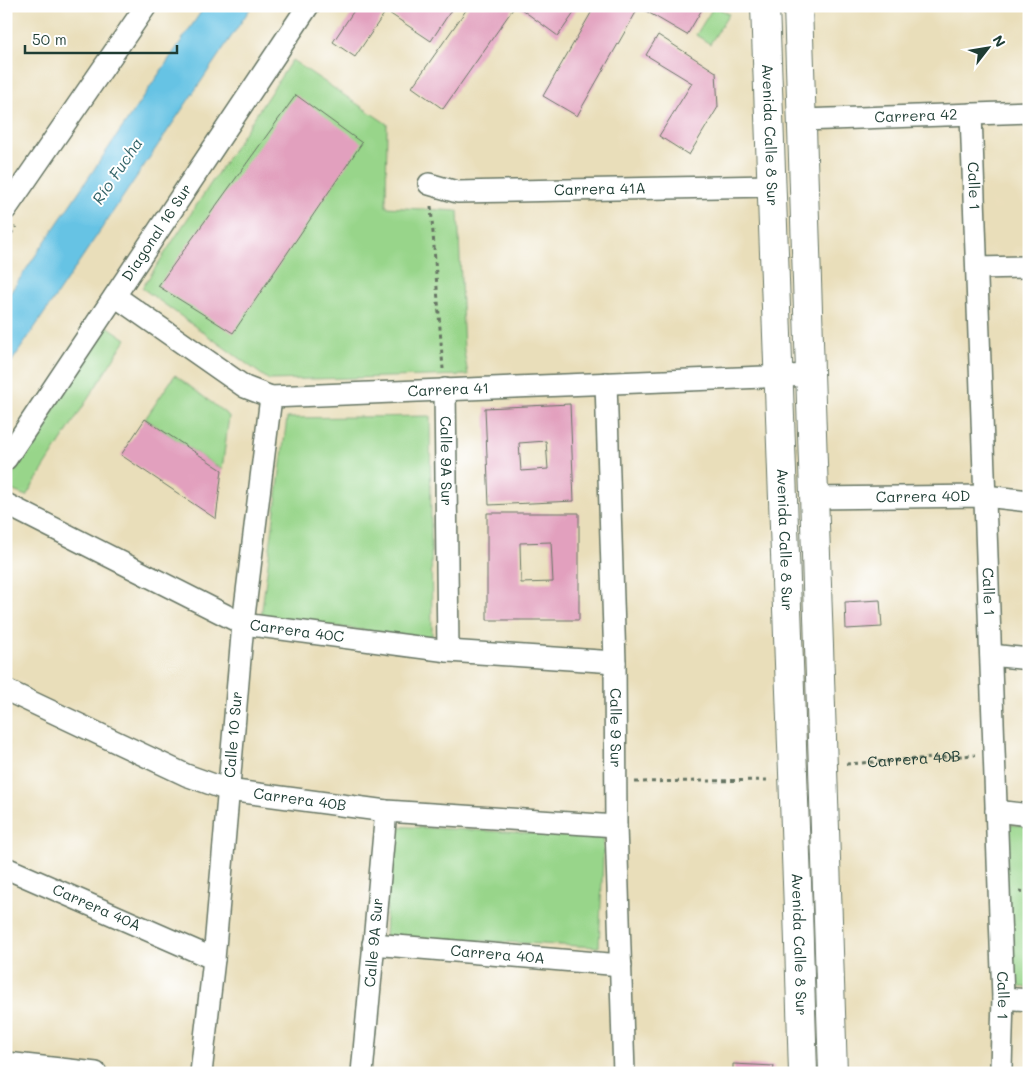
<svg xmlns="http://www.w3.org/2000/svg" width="1035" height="1079" viewBox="0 0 1035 1079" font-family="Mali,sans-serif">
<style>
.green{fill:#98d58a;stroke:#5c895f}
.water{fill:#66c3e4;stroke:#42808c}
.building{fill:#e2a0be;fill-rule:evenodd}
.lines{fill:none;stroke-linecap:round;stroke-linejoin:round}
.minor-casing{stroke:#667563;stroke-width:24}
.major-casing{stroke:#667563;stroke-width:30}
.path{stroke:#667563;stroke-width:3;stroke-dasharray:4 4;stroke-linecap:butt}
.minor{stroke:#fff;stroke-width:21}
.major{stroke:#fff;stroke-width:28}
.labels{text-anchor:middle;stroke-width:4;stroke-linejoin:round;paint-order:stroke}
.street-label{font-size:15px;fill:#1f3d34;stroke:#fff}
.water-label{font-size:16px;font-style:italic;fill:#346569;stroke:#fff}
</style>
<rect width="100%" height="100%" fill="#fff"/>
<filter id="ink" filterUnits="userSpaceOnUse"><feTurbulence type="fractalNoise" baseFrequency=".02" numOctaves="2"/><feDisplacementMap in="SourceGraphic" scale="10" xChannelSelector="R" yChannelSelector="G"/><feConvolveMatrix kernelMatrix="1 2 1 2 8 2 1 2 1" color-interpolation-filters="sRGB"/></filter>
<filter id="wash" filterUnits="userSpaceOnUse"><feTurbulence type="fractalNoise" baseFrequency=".0096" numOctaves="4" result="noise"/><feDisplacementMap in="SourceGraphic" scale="20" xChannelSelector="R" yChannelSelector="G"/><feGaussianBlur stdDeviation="1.12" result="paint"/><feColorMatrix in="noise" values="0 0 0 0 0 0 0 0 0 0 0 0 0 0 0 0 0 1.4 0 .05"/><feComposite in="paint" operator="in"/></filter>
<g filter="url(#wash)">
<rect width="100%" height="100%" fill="#e9deba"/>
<g class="green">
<path d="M714 6 729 14 710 44 696 35Z"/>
<path d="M292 60 387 124 386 207 458 211 464 351 468 375 269 380 142 288Z"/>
<path d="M107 326 126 339 26 496 6 488V484Z"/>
<path d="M175 375 229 416 222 470 145 419Z"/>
<path d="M430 416 432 639 261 617 287 418Z"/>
<path d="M1001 824 1029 826V988L1006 985Z"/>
<path d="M391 826 604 837 599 947 385 936Z"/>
</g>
<path class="water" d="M205 6H252L6 370V299Z"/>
<g id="blocks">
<g class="building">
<path d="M357 6H454L431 41 386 11 355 57 333 42Z"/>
<path d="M469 6H515L443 109 412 87Z"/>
<path d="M517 6H579L558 36Z"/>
<path d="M595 6H704L687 35 639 7 577 116 543 96Z"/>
<path d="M658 35 716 72 718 107 689 155 659 136 692 83 646 55Z"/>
<path d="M296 95 362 143 233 333 158 286Z"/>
<path d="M570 404 574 501 489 505 485 408ZM546 441 548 469 521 471 519 443Z"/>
<path d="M145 419 222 470 216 519 121 455Z"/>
<path d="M487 513H579V620H487ZM551 542 553 582 521 583 520 543Z"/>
<path d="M880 600 882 627 846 629 845 602Z"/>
<path d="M733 1064 774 1066 773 1073H733Z"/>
</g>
</g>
</g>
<g filter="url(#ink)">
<use href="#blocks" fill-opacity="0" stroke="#667563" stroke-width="1"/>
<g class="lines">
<g class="minor-casing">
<g id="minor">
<path id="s2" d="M971 114 1003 998 1001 1068"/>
<path id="s3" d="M802 120 1029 112"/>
<path id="s4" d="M429 184 457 192 772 186"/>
<path d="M6 209 146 6"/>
<path d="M977 268 1029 267"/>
<path id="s5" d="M115 296 245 387 271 397 811 375"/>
<path id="s6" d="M606 383 615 662 616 826 624 1073"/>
<path id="s7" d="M445 389 448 651"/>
<path id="s8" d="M6 459 308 6"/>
<path id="s9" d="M815 498 985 496 1029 501"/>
<path id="s10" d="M6 504 243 624 448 651 615 662"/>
<path d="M991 655 1029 659"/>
<path id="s11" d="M6 690 186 775 228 790 386 811 616 826"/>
<path d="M996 811 1029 815"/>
<path id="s12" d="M6 868 214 959"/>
<path id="s13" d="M373 944 621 965"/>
<path d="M1003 998 1029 1000"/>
<path d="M6 1063 96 1073"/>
<path id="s14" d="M201 1073 214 959 243 624 271 397"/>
<path id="s15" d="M362 1073 386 811"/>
</g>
</g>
<g class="major-casing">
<g id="major">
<path id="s16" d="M765 6 798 910 803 1073"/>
<path d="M798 6 833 1073"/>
</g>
</g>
<g class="path">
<path d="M431 206 443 369"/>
<path d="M6 241 16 227"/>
<path id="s1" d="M846 764 975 755"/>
<path d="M635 782 771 780"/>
<path d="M1019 891 1029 892"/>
</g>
<use href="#minor" class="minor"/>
<use href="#major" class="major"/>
</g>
</g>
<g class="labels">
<g class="street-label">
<text dy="5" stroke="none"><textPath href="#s3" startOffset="114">Carrera 42</textPath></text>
<text dy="5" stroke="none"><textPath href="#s16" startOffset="129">Avenida Calle 8 Sur</textPath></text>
<text dy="5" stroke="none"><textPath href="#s2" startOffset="72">Calle 1</textPath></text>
<text dy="5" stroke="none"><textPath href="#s4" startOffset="172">Carrera 41A</textPath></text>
<text dy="5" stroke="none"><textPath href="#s8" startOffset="272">Diagonal 16 Sur</textPath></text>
<text dy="5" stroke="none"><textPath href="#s5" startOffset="364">Carrera 41</textPath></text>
<text dy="5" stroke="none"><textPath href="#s7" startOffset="72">Calle 9A Sur</textPath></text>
<text dy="5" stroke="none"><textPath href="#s9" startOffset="108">Carrera 40D</textPath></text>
<text dy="5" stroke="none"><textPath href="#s16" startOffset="534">Avenida Calle 8 Sur</textPath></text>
<text dy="5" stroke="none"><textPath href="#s2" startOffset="478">Calle 1</textPath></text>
<text dy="5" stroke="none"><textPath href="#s10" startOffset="320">Carrera 40C</textPath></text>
<text dy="5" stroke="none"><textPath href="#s6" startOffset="345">Calle 9 Sur</textPath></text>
<text dy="5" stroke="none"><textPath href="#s14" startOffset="340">Calle 10 Sur</textPath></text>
<text dy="5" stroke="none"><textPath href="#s1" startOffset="68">Carrera 40B</textPath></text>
<text dy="5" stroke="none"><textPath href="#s11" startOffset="316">Carrera 40B</textPath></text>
<text dy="5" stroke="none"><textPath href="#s12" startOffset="99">Carrera 40A</textPath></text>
<text dy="5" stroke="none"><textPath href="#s15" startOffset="131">Calle 9A Sur</textPath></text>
<text dy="5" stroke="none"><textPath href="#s16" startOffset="939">Avenida Calle 8 Sur</textPath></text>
<text dy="5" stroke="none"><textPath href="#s13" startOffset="125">Carrera 40A</textPath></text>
<text dy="5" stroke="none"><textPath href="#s2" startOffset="882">Calle 1</textPath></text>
</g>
<g class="water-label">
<text transform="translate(117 171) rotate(-56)" y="6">Río Fucha</text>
</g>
</g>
<rect width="1035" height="1079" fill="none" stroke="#fff" stroke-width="25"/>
<g transform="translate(988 48) rotate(59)" stroke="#ffffff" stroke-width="4" paint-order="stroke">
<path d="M0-4L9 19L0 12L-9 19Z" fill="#1f3d34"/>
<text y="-8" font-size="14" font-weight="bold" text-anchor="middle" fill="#1f3d34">N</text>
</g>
<path d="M25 45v8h152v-8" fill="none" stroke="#1f3d34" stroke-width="2.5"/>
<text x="32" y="45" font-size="15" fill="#1f3d34" stroke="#ffffff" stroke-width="4" paint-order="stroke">50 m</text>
</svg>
